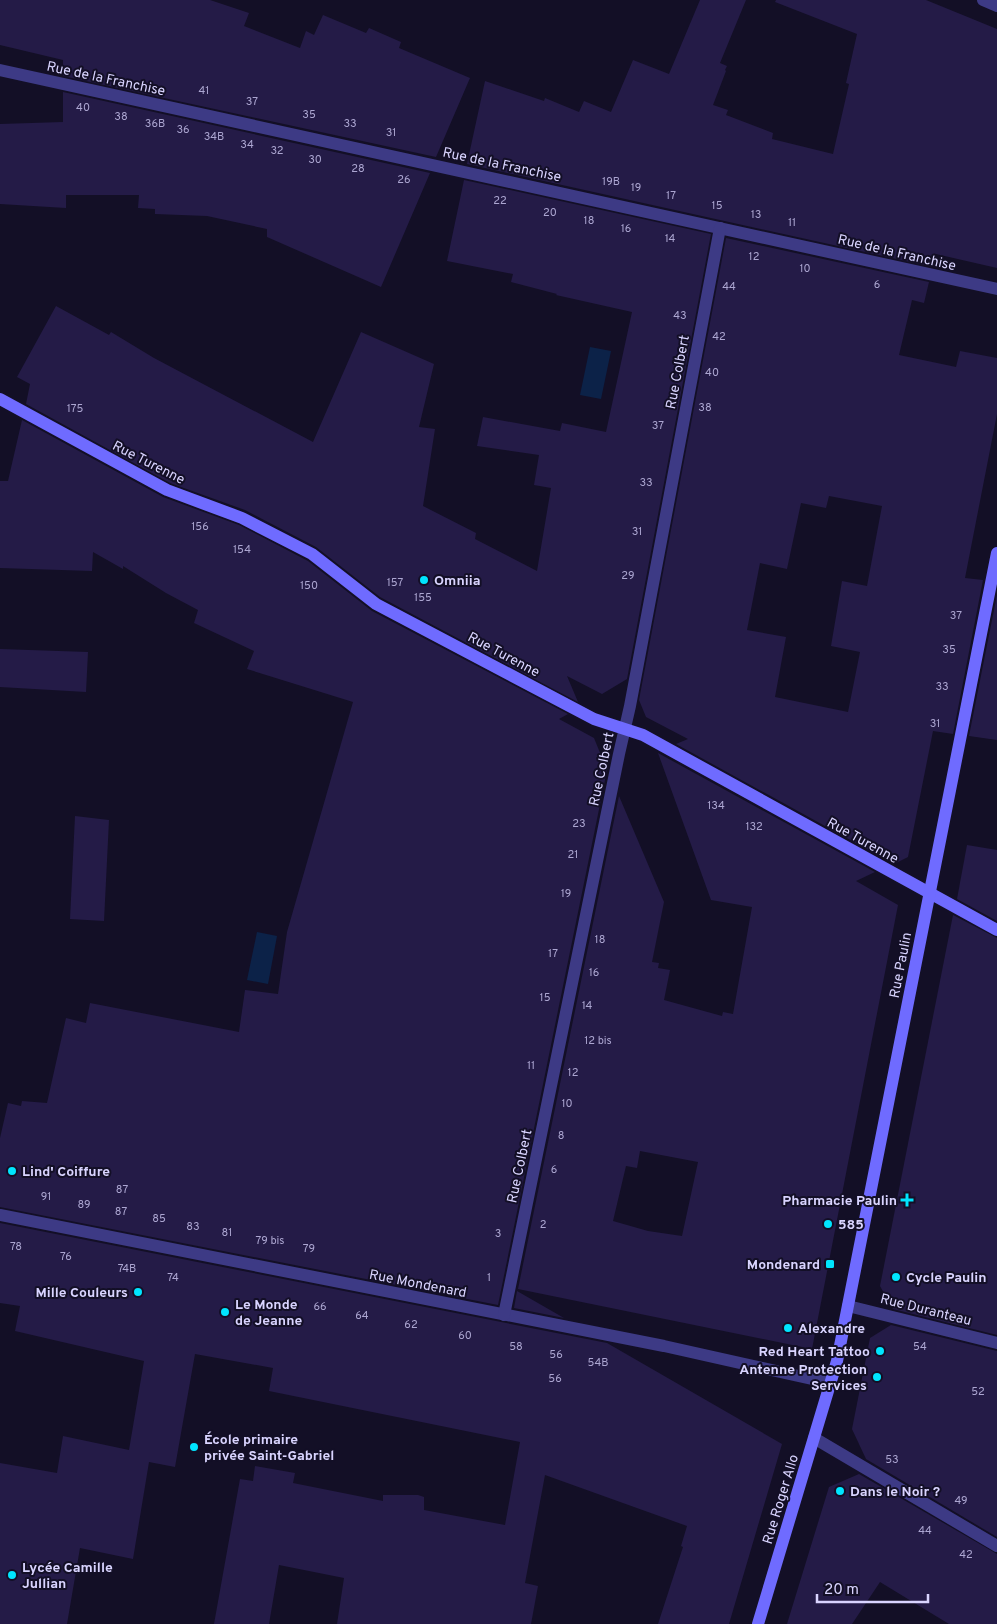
<svg xmlns="http://www.w3.org/2000/svg" width="997" height="1624" viewBox="0 0 997 1624" font-family="Overpass,sans-serif">
<style>
.water{fill:#0c2248}
.building{fill:#241b47;fill-rule:evenodd}
.lines{fill:none;stroke-linecap:round;stroke-linejoin:round}
.street{stroke:#3d3a85;stroke-width:12}
.secondary{stroke:#6f6bff;stroke-width:12}
.poi-dot{fill:#00e5ff;stroke:#130f26;stroke-width:2}
.labels{text-anchor:middle;stroke-width:4;stroke-linejoin:round;paint-order:stroke}
.number-label{font-size:11px;fill:#aca6d1}
.street-label{font-size:14px;fill:#d9d4ff;stroke:#130f26}
.poi-label{font-size:14px;font-weight:bold;fill:#d9d4ff;stroke:#130f26;text-anchor:start}
</style>
<rect width="100%" height="100%" fill="#130f26"/>
<g class="water">
<path d="M590 347 611 351 601 399 580 395Z"/>
<path d="M257 932 277 936 268 984 247 980Z"/>
</g>
<g class="building">
<path d="M0 0H210L249 13 244 26 300 48 306 31 314 35 323 15 366 33 369 28 401 42 399 48 470 78 436 157 63 76V60L0 45Z"/>
<path d="M700 0H746L720 63 727 66 725 70 726 71 713 105 728 110 726 115 773 133 772 139 833 154 849 84 846 83 857 34 775 2 776 0H926L997 29V268L936 254 933 267 467 164 485 81 544 101 545 98 579 112 584 101 611 112 633 60 669 74Z"/>
<path d="M63 92 430 173 381 287 267 237V229L207 216 155 214V209L138 208 139 195H66V208L0 204V124L63 122Z"/>
<path d="M464 180 711 234 627 679 602 694 567 676 578 702 380 597 316 547 245 510 170 483 26 404 30 384 17 377 56 306 109 335 111 332 154 358 313 442 361 332 434 364 419 427 435 429 423 506 476 533 475 539 537 571 551 488 534 485 539 455 477 446 483 417 560 431 562 423 606 432 632 312 556 295 557 294 511 282 513 274 447 261Z"/>
<path d="M726 238 929 282 924 303 912 300 899 355 956 367 960 351 997 358V414L965 578 983 580 953 734 933 731 908 857 894 864 676 744 688 739 646 717 639 700ZM829 496 882 506 867 586 842 581 831 646 860 652 848 712 775 697 786 637 747 630 760 563 787 569 801 503 826 508Z"/>
<path d="M22 420 163 497 239 525 308 561 372 611 568 714 559 719 594 738 607 770 498 1305 0 1207V1138L8 1103 21 1106 22 1101 47 1103 66 1018 86 1023 90 1003 239 1032 245 990 278 994 287 932 353 702 247 669 254 651 194 623 198 610 166 593 123 566V569L93 552 92 571 0 568V481H8Z"/>
<path d="M997 595V740L969 736Z"/>
<path d="M0 649 88 652 86 692 0 687Z"/>
<path d="M658 753 875 872 856 881 898 905 812 1349 518 1289 619 796 664 902 652 962 659 963 658 968 670 970 664 1000 722 1016 723 1012 733 1014 752 907 711 900ZM640 1151 698 1162 682 1236 648 1231 613 1221 626 1166 637 1168Z"/>
<path d="M75 816 109 820 104 921 70 919Z"/>
<path d="M967 845 997 850V921L957 899Z"/>
<path d="M953 915 997 938V1335L893 1309 880 1286Z"/>
<path d="M0 1223 607 1343 782 1444 729 1624H658L683 1547 681 1546 687 1526 545 1475 525 1583 538 1586 531 1624H337L344 1578 279 1565 269 1624H214L240 1479 253 1481 255 1466 295 1473 293 1483 383 1501V1495H418L424 1497V1510L505 1525 520 1442 269 1391 273 1368 195 1354 175 1467 149 1462 133 1559 80 1548 67 1624H0V1463L57 1473 63 1436 129 1450 144 1361 15 1331 20 1306 0 1303Z"/>
<path d="M517 1291 564 1318 514 1308Z"/>
<path d="M891 1325 997 1351V1537L866 1459 852 1429 870 1338Z"/>
<path d="M859 1474 997 1554V1624H949L880 1582 852 1624H787L829 1487Z"/>
</g>
<g class="lines">
<g class="street">
<path d="M983 0 997 6"/>
<path d="M0 70 997 289"/>
<path d="M0 1215 664 1346 830 1383"/>
<path d="M848 1306 997 1343"/>
<path d="M504 1315 619 754 630 706 720 228"/>
<path d="M814 1438 997 1546"/>
</g>
<g class="secondary">
<path d="M0 399 167 490 242 518 312 554 376 604 594 719 643 735 997 930"/>
<path d="M758 1624 837 1361 997 553"/>
</g>
</g>
<g class="poi-dot">
<circle cx="424" cy="580" r="5"/>
<circle cx="12" cy="1171" r="5"/>
<path d="M904.5 1192.5h5v5h5v5h-5v5h-5v-5h-5v-5h5z"/>
<circle cx="828" cy="1224" r="5"/>
<rect x="825" y="1259" width="10" height="10" rx="2.5"/>
<circle cx="896" cy="1277" r="5"/>
<circle cx="138" cy="1292" r="5"/>
<circle cx="225" cy="1312" r="5"/>
<circle cx="788" cy="1328" r="5"/>
<circle cx="880" cy="1351" r="5"/>
<circle cx="877" cy="1377" r="5"/>
<circle cx="194" cy="1447" r="5"/>
<circle cx="840" cy="1491" r="5"/>
<circle cx="12" cy="1575" r="5"/>
</g>
<g class="labels">
<g class="number-label">
<text x="204" y="94">41</text>
<text x="252" y="105">37</text>
<text x="83" y="111">40</text>
<text x="309" y="118">35</text>
<text x="121" y="120">38</text>
<text x="155" y="127">36B</text>
<text x="350" y="127">33</text>
<text x="183" y="133">36</text>
<text x="391" y="136">31</text>
<text x="214" y="140">34B</text>
<text x="247" y="148">34</text>
<text x="277" y="154">32</text>
<text x="315" y="163">30</text>
<text x="358" y="172">28</text>
<text x="404" y="183">26</text>
<text x="611" y="185">19B</text>
<text x="636" y="191">19</text>
<text x="671" y="199">17</text>
<text x="500" y="204">22</text>
<text x="717" y="209">15</text>
<text x="550" y="216">20</text>
<text x="756" y="218">13</text>
<text x="589" y="224">18</text>
<text x="792" y="226">11</text>
<text x="626" y="232">16</text>
<text x="670" y="242">14</text>
<text x="754" y="260">12</text>
<text x="805" y="272">10</text>
<text x="877" y="288">6</text>
<text x="729" y="290">44</text>
<text x="680" y="319">43</text>
<text x="719" y="340">42</text>
<text x="712" y="376">40</text>
<text x="705" y="411">38</text>
<text x="75" y="412">175</text>
<text x="658" y="429">37</text>
<text x="646" y="486">33</text>
<text x="200" y="530">156</text>
<text x="637" y="535">31</text>
<text x="242" y="553">154</text>
<text x="628" y="579">29</text>
<text x="395" y="586">157</text>
<text x="309" y="589">150</text>
<text x="423" y="601">155</text>
<text x="956" y="619">37</text>
<text x="949" y="653">35</text>
<text x="942" y="690">33</text>
<text x="935" y="727">31</text>
<text x="716" y="809">134</text>
<text x="579" y="827">23</text>
<text x="754" y="830">132</text>
<text x="573" y="858">21</text>
<text x="566" y="897">19</text>
<text x="600" y="943">18</text>
<text x="553" y="957">17</text>
<text x="594" y="976">16</text>
<text x="545" y="1001">15</text>
<text x="587" y="1009">14</text>
<text x="598" y="1044">12 bis</text>
<text x="531" y="1069">11</text>
<text x="573" y="1076">12</text>
<text x="567" y="1107">10</text>
<text x="561" y="1139">8</text>
<text x="554" y="1173">6</text>
<text x="122" y="1193">87</text>
<text x="46" y="1200">91</text>
<text x="84" y="1208">89</text>
<text x="121" y="1215">87</text>
<text x="159" y="1222">85</text>
<text x="543" y="1228">2</text>
<text x="193" y="1230">83</text>
<text x="227" y="1236">81</text>
<text x="498" y="1237">3</text>
<text x="270" y="1244">79 bis</text>
<text x="16" y="1250">78</text>
<text x="309" y="1252">79</text>
<text x="66" y="1260">76</text>
<text x="127" y="1272">74B</text>
<text x="173" y="1281">74</text>
<text x="489" y="1281">1</text>
<text x="320" y="1310">66</text>
<text x="362" y="1319">64</text>
<text x="411" y="1328">62</text>
<text x="465" y="1339">60</text>
<text x="516" y="1350">58</text>
<text x="920" y="1350">54</text>
<text x="556" y="1358">56</text>
<text x="598" y="1366">54B</text>
<text x="555" y="1382">56</text>
<text x="978" y="1395">52</text>
<text x="892" y="1463">53</text>
<text x="961" y="1504">49</text>
<text x="925" y="1534">44</text>
<text x="966" y="1558">42</text>
</g>
<g class="street-label">
<text transform="translate(106 78) rotate(12)" y="5">Rue de la Franchise</text>
<text transform="translate(502 164) rotate(12)" y="5">Rue de la Franchise</text>
<text transform="translate(897 252) rotate(13)" y="5">Rue de la Franchise</text>
<text transform="translate(677 372) rotate(-79)" y="5">Rue Colbert</text>
<text transform="translate(149 462) rotate(27)" y="5">Rue Turenne</text>
<text transform="translate(504 654) rotate(28)" y="5">Rue Turenne</text>
<text transform="translate(601 769) rotate(-78)" y="5">Rue Colbert</text>
<text transform="translate(863 840) rotate(29)" y="5">Rue Turenne</text>
<text transform="translate(900 965) rotate(-79)" y="5">Rue Paulin</text>
<text transform="translate(519 1166) rotate(-78)" y="5">Rue Colbert</text>
<text transform="translate(418 1283) rotate(11)" y="5">Rue Mondenard</text>
<text transform="translate(926 1309) rotate(14)" y="5">Rue Duranteau</text>
<text transform="translate(780 1499) rotate(-73)" y="5">Rue Roger Allo</text>
</g>
<g class="poi-label">
<text x="434" y="585">Omniia</text>
<text x="22" y="1176">Lind' Coiffure</text>
<text x="897" y="1205" text-anchor="end">Pharmacie Paulin</text>
<text x="838" y="1229">585</text>
<text x="820" y="1269" text-anchor="end">Mondenard</text>
<text x="906" y="1282">Cycle Paulin</text>
<text x="128" y="1297" text-anchor="end">Mille Couleurs</text>
<text x="235" y="1309">Le Monde<tspan x="235" dy="16">de Jeanne</tspan></text>
<text x="798" y="1333">Alexandre</text>
<text x="870" y="1356" text-anchor="end">Red Heart Tattoo</text>
<text x="867" y="1374" text-anchor="end">Antenne Protection<tspan x="867" dy="16">Services</tspan></text>
<text x="204" y="1444">École primaire<tspan x="204" dy="16">privée Saint-Gabriel</tspan></text>
<text x="850" y="1496">Dans le Noir ?</text>
<text x="22" y="1572">Lycée Camille<tspan x="22" dy="16">Jullian</tspan></text>
</g>
</g>
<path d="M817 1594v8h111v-8" fill="none" stroke="#d9d4ff" stroke-width="2.5"/>
<text x="824" y="1594" font-size="15" fill="#d9d4ff" stroke="#130f26" stroke-width="4" paint-order="stroke">20 m</text>
</svg>
